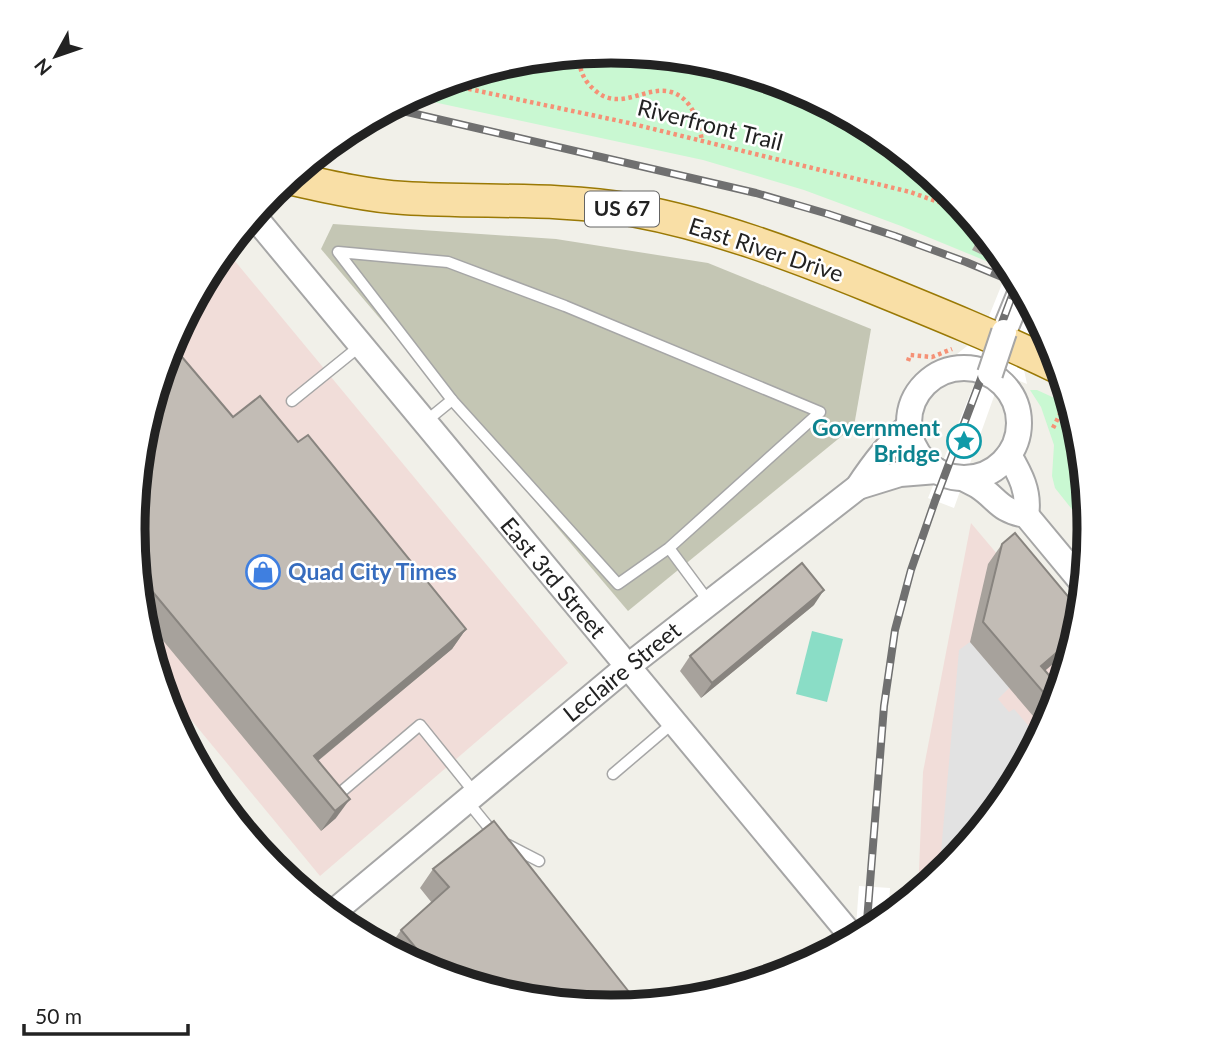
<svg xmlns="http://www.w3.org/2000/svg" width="1223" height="1059" viewBox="0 0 1223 1059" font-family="Lato,sans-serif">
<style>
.commercial{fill:#f1ddd9}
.construction{fill:#c4c6b4}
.park{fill:#c9f8d2}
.pitch{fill:#8addc6}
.parking{fill:#e2e2e2}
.water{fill:#abccdd}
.pier{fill:#fff}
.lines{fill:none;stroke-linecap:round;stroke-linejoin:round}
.service-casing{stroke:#a6a6a6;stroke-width:13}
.tertiary-casing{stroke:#a6a6a6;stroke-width:28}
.primary-casing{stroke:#9a7905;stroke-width:35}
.path{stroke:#f59176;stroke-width:4.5;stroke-dasharray:3.5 3.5;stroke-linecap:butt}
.service{stroke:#fff;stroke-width:10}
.tertiary{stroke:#fff;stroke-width:24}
.primary{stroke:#f9dfa6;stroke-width:32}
.rail-casing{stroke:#707070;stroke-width:8}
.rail{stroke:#fff;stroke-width:5;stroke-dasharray:16;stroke-linecap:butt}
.tertiary-bridge-casing{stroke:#a6a6a6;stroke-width:28;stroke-linecap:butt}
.tertiary-bridge{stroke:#fff;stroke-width:24}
.wall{fill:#a7a29c}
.shaded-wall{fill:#88847f}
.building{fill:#c2bcb5;stroke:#88847f;stroke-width:2}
.labels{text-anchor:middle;stroke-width:5;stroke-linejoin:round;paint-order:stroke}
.shield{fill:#fff;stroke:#646464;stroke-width:2}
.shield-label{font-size:21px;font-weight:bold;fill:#222}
.street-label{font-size:23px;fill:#222;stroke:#fff}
.culture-label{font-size:23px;font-weight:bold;fill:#0d838f;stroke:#fff;text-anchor:end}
.shop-label{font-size:23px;font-weight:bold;fill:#366cbe;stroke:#fff;text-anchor:start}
.rim{fill:none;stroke:#222;stroke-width:9}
</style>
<rect width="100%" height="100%" fill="#f1f0e9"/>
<g class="commercial">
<path d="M225 249 568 663 320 876 160 682 142 623 133 529 142 436 169 346 214 263Z"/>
<path d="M971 523 1074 645 1054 713 1009 796 950 868 918 894 923 772Z"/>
</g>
<path class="construction" d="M333 224 556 239 708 263 871 329 854 426 628 611 321 249Z"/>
<g class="park">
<path d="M612 51 699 59 905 154 950 191 1010 264 1008 270 901 226 804 190 703 160 410 97 429 87 519 60Z"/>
<path d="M1030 390H1037L1072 406 1081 437 1090 532 1055 488 1052 476 1054 445 1041 407Z"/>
</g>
<path class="pitch" d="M812 631 843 639 827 702 796 694Z"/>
<path class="parking" d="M970 642 1010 687 998 699 1009 712 1014 709 1040 739 1009 796 961 855 952 863 941 852 959 650Z"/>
<path class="water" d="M699 59 795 87 878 132 905 154Z"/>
<g class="pier">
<path d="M1010 264 1037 315 1024 347 1023 365 1027 384 1002 374 954 508 928 498 982 365 957 354 976 339 985 326Z"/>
<path d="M859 886 890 888 888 919 877 928 855 940Z"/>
</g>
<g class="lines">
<g class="service-casing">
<g id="service">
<path d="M292 401 360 346"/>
<path d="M425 422 452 400"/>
<path d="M669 548 618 584 452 400 338 252 448 262 565 306 820 412 669 548 709 602"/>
<path d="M613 774 674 722"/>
<path d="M334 798 420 725 474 792"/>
<path d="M468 802 494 834"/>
<path d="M508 845 539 861"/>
</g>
</g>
<g class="tertiary-casing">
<g id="tertiary">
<path d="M253 215 855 940"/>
<path d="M1004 332 1022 288"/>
<circle cx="964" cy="423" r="55"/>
<path d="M1009 455C1020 474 1030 492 1026 515"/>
<path d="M963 478C968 481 973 483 978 486 998 499 999 511 1026 515L1085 586"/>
<path d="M858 487 900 474 937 471"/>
<path d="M330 915 627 667 858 487C873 464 888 444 909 426"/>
</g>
</g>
<g class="primary-casing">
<path id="primary" d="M289 178C325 186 368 196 404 198 480 203 557 197 632 210 714 225 793 255 870 286 934 312 998 338 1060 368"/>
</g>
<g class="path">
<path d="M578 54C580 71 583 81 597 92 621 111 647 85 671 92 692 98 699 122 702 141"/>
<path d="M441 83 629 123 910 192 967 212"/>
<path d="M908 361 910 355 932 357 952 349"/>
<path d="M1053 428 1066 402"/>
<path d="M1077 528 1089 521"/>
</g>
<use href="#service" class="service"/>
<use href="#tertiary" class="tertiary"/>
<use href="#primary" class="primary"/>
<g class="rail-casing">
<g id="rail">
<path d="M390 108 756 193 828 214 895 236 966 262 1021 285"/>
<path d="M866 934 884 706 895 630 911 570 935 501 1018 280"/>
</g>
</g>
<use href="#rail" class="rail"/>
<g class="tertiary-bridge-casing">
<path id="tertiary-bridge" d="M990 374 1004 332"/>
</g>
<use href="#tertiary-bridge" class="tertiary-bridge"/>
</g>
<g class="wall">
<path d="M982 232 996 255 993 260 972 250Z"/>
<path d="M233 417 298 442 466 629 452 649 318 761 336 818 321 831 141 614 133 529Z"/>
<path d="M1002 544 1077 635 1074 646 1045 670 1061 689 1054 713 1045 730 970 642 988 564Z"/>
<path d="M814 605 701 698 680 671 690 656Z"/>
<path d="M494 821 518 999 428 972 387 950 401 930 432 903 420 888 433 869Z"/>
</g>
<g class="shaded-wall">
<path d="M824 590 814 605 701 698 712 683Z"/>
<path d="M466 629 452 649 303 773 314 756Z"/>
<path d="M1077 635 1074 646 1033 681 1041 666Z"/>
<path d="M350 799 336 818 321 831 335 811Z"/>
<path d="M629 992 618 1008H610Z"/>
</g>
<g class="building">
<path d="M982 232 986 234 999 250 996 255 976 245Z"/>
<path d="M182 357 233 417 260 396 298 442 308 435 466 629 314 756 350 799 335 811 137 573 133 529 142 436 162 370 163 371Z"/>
<path d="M1015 533 1082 613 1081 623 1077 635 1041 666 1061 689 1056 707 983 622 1002 544Z"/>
<path d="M802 563 824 590 712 683 690 656Z"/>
<path d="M494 821 629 992 610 1008 518 999 438 975 401 930 449 887 433 869Z"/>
</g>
<defs>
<g id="sight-ring" transform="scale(1.75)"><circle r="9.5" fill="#fff" stroke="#0f9aa8" stroke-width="1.5"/><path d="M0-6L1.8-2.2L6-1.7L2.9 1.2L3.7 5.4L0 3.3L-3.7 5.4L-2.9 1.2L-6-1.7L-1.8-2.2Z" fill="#0f9aa8"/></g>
<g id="shop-ring" transform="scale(1.75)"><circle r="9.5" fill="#fff" stroke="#3f7fe0" stroke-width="1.5"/><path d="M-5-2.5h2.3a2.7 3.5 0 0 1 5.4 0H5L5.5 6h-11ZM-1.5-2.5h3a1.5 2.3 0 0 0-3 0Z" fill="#3f7fe0"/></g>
</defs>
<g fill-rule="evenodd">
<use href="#sight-ring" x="964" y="441"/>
<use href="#shop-ring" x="263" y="572"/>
</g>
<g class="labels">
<rect class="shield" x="585" y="191.5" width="74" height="35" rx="5"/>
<g class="shield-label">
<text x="622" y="216">US 67</text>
</g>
<g class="street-label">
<text transform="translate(710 125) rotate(14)" y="8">Riverfront Trail</text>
<text transform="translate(766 250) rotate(18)" y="8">East River Drive</text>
<text transform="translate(553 578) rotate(50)" y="8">East 3rd Street</text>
<text transform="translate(622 672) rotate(-39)" y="8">Leclaire Street</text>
</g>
<g class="culture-label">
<text x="940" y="436">Government<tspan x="940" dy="26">Bridge</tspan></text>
</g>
<g class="shop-label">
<text x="288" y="580">Quad City Times</text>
</g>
</g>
<path d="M0 0H1223V1059H0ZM145 529a466 466 0 1 1 932 0a466 466 0 1 1-932 0Z" fill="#fff" fill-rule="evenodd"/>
<path class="rim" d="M145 529a466 466 0 1 1 932 0a466 466 0 1 1-932 0Z"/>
<g transform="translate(56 56) rotate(230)" stroke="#ffffff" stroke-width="5" paint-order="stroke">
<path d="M0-5L12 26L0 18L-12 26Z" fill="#222222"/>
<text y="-10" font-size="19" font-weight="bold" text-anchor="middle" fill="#222222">N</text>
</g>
<path d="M24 1024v10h164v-10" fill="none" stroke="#222222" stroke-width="3.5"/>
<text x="35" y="1024" font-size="21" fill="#222222" stroke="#ffffff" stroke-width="5" paint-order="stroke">50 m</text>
</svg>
